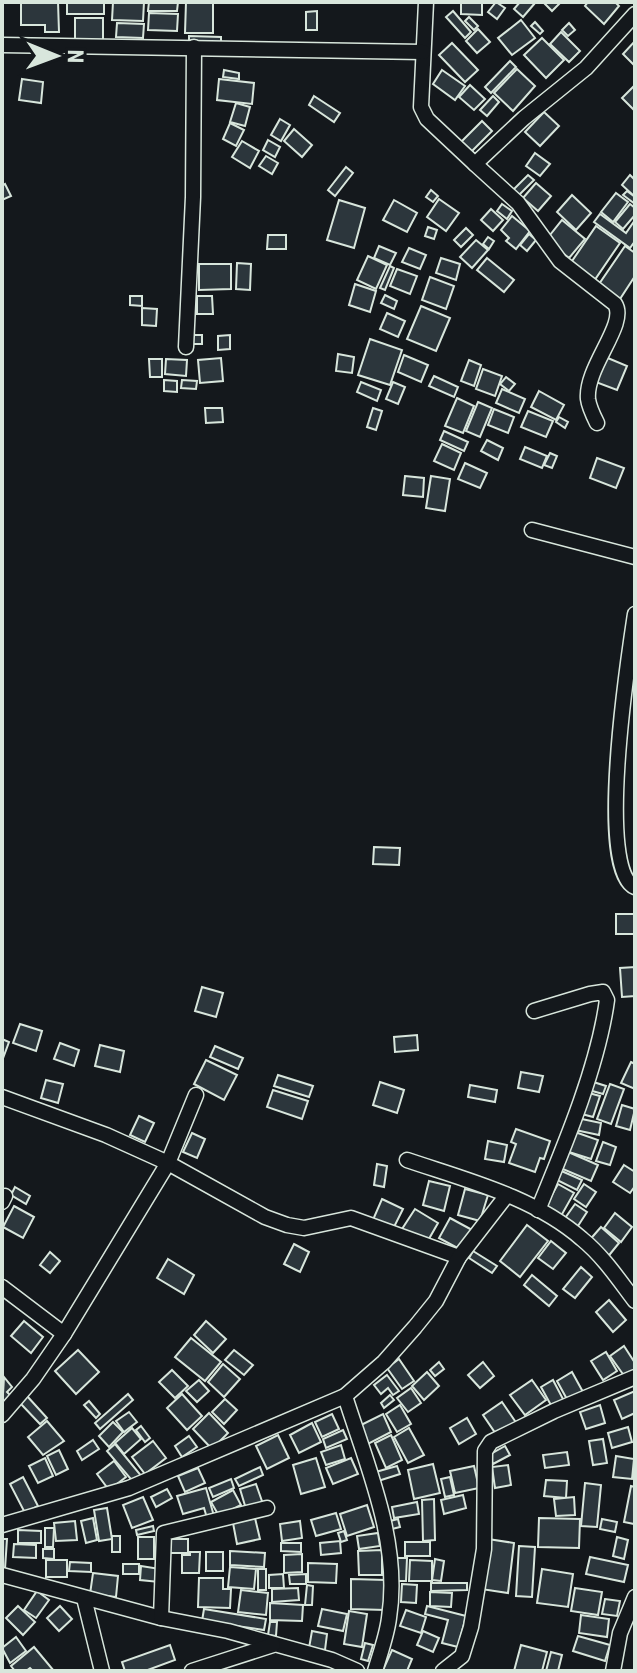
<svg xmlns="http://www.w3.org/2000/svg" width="637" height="1673" viewBox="0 0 637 1673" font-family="'Roboto Condensed',sans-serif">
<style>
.building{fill:#2c363c;stroke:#d8e6dc;stroke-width:2}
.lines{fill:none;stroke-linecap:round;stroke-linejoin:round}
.minor-casing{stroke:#d8e6dc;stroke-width:17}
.minor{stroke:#14181c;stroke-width:14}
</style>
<rect width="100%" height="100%" fill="#14181c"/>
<g class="building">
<path d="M21 2H58L59 32H45V25H21Z"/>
<rect x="67" y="2" width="37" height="12"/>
<path d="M113 2H144L143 21 112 20Z"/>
<path d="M149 2H178L177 11H148Z"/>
<path d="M186 2H213V33H185Z"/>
<path d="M461 2H482V15L461 14Z"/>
<path d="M496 2 505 8 497 19 488 12Z"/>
<path d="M520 2 535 3 523 17 514 9Z"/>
<path d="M543 2H561L552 11Z"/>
<path d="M588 2H615L619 6 604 24 585 6Z"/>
<path d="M317 11V30H306V12Z"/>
<path d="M453 11 471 32 465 38 446 17Z"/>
<path d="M149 13 178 14 177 31 148 30Z"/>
<path d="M469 17 478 26 474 30 465 21Z"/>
<rect x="75" y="18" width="28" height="22"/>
<path d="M521 20 535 38 512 55 498 38Z"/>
<path d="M535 22 543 31 540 34 531 26Z"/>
<path d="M117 23 144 24 143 38 116 37Z"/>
<path d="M569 23 575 30 568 36 562 30Z"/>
<path d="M478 29 490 42 477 53 466 41Z"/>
<path d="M561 32 580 51 569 62 550 44Z"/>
<path d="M189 36 221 37V45L189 44Z"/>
<path d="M542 38 564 60 546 78 524 55Z"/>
<path d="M635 41V66L623 54Z"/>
<path d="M452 43 478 70 465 82 439 55Z"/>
<path d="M510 61 516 67 491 93 485 87Z"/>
<path d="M517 69 535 86 513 111 494 93Z"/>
<path d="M224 70 239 73V79L223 77Z"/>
<path d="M442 70 465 86 455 100 433 84Z"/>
<path d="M22 79 43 82 41 103 19 100Z"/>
<path d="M219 79 254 83 252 104 217 100Z"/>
<path d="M470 85 485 99 474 110 459 97Z"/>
<path d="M635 85V111L622 98Z"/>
<path d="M314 96 340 113 334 122 309 105Z"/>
<path d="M493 96 499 102 487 116 480 110Z"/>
<path d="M236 103 250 107 245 126 230 122Z"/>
<path d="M544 112 559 126 540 146 525 132Z"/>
<path d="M280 119 290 125 281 141 271 135Z"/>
<path d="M482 121 492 131 470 153 460 143Z"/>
<path d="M230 123 244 130 236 146 223 139Z"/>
<path d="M294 129 312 145 302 157 284 141Z"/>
<path d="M268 140 280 147 275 157 263 150Z"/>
<path d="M242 141 259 151 250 168 232 157Z"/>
<path d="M535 153 550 164 540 176 526 166Z"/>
<path d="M266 156 278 163 272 174 259 166Z"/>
<path d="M346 167 353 173 335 196 328 190Z"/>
<path d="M528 175 534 180 517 197 512 191Z"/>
<path d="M630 175 635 180 634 196 622 185Z"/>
<path d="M536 183 551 196 538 211 523 198Z"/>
<path d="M5 184 11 196 2 200V186Z"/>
<path d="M431 190 438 196 433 202 426 197Z"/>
<path d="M627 191 635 197V204L623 195Z"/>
<path d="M616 193 628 202 613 222 601 212Z"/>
<path d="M572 195 591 213 576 230 557 212Z"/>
<path d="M439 199 459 213 446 231 427 217Z"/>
<path d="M339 200 365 208 354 248 327 240Z"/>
<path d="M394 200 417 213 407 232 383 220Z"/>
<path d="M502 204 512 211 507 219 497 211Z"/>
<path d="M630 204 635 208V215L623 229 615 222Z"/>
<path d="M491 209 503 220 493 231 481 220Z"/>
<path d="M600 214 626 233 635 220V241L630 248 594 222Z"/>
<path d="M512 216 530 231 516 249 506 241 509 238 501 230Z"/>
<path d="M562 220 585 239 569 258 546 240Z"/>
<path d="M596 226 620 243 594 281 570 264Z"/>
<path d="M428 227 437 230 434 239 425 236Z"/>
<path d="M466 228 473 235 461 247 454 240Z"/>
<path d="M529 234 536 240 527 251 520 245Z"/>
<path d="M268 235H286V249H267Z"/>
<path d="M488 237 494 241 489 249 483 244Z"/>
<path d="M476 240 488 250 472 268 460 257Z"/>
<path d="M379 246 396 253 390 265 374 258Z"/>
<path d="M625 246 635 253V276L618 302 597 287Z"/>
<path d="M409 248 426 255 420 269 402 262Z"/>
<path d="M368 256 387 265 376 289 357 280Z"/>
<path d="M441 258 460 264 456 280 436 273Z"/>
<path d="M487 258 514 280 504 292 477 270Z"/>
<path d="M237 263 251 264 250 290 236 289Z"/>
<path d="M199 264H231V289L199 290Z"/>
<path d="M390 266 394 268 385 290 380 288Z"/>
<path d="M397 269 417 276 410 294 390 286Z"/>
<path d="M430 277 454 286 446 309 422 300Z"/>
<path d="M355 284 376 291 370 312 349 305Z"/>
<path d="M385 295 397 301 394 309 381 303Z"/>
<path d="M130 296H142V306L130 305Z"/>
<path d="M197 296H212L213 314H197Z"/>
<path d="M421 306 450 318 436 351 407 339Z"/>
<path d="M142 308 157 309 156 326 142 325Z"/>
<path d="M387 313 405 321 398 337 380 329Z"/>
<rect x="191" y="335" width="11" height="9"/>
<path d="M230 335V349L218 350V336Z"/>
<path d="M370 339 402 350 390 385 358 375Z"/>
<path d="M338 354 354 357 352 373 336 371Z"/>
<path d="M404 355 428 365 421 382 398 372Z"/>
<path d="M603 356 627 366 617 390 593 381Z"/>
<path d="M221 358 223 381 200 383 198 360Z"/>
<path d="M149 359H162V377H150Z"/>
<path d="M166 359 187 360 186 376 165 374Z"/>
<path d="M469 360 481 365 474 386 461 381Z"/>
<path d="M483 369 502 376 495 396 476 389Z"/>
<path d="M434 376 458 387 454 397 429 386Z"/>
<path d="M506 377 515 384 509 391 500 384Z"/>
<path d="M164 380 177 381V392L164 391Z"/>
<path d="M182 380 197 381 196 389 181 388Z"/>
<path d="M361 382 381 390 377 401 357 392Z"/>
<path d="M393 382 405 387 398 404 386 399Z"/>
<path d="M502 389 525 399 519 413 496 403Z"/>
<path d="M539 391 564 405 556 420 531 407Z"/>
<path d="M457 398 474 406 463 433 445 426Z"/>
<path d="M478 402 492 408 480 437 466 431Z"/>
<path d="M205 408H222L223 422 206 423Z"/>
<path d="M373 408 382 411 376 430 367 427Z"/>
<path d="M494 409 514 417 508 433 488 425Z"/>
<path d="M528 411 553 421 546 437 521 427Z"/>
<path d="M559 417 568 422 565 428 556 422Z"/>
<path d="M444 431 468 442 464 451 440 440Z"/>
<path d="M487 440 503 448 498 460 481 451Z"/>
<path d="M442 444 461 453 454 470 434 461Z"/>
<path d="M525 447 547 456 542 468 520 459Z"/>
<path d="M550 453 557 456 552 468 544 465Z"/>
<path d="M597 458 624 468 616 488 590 478Z"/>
<path d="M465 463 487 473 480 488 458 479Z"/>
<path d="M405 476 424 478 423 497 403 495Z"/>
<path d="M431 476 450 479 445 511 426 508Z"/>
<path d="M374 847 400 848 399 865 373 864Z"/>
<rect x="616" y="914" width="19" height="20"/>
<path d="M635 967V996L622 997 620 968Z"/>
<path d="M202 987 223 993 216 1017 195 1011Z"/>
<path d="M20 1024 42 1031 36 1051 13 1043Z"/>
<path d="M417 1035 418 1050 395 1052 394 1037Z"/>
<path d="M2 1039 9 1042 2 1061Z"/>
<path d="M60 1043 79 1050 74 1066 54 1059Z"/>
<path d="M100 1045 124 1051 120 1072 95 1066Z"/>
<path d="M215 1046 243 1058 238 1069 210 1057Z"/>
<path d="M206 1060 237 1075 224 1100 194 1084Z"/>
<path d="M631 1062 635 1064V1089L621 1083Z"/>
<path d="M521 1072 543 1076 539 1092 518 1088Z"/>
<path d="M278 1075 313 1086 309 1097 274 1086Z"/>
<path d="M46 1080 63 1084 58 1103 41 1098Z"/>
<path d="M587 1080 606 1086 603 1094 585 1089Z"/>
<path d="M380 1082 404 1090 397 1113 373 1105Z"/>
<path d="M610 1084 624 1089 611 1124 597 1119Z"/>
<path d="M470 1085 497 1090 495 1102 468 1097Z"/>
<path d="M273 1090 308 1101 302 1119 267 1107Z"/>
<path d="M585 1092 600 1096 593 1117 578 1113Z"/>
<path d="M622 1105 635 1109 630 1130 616 1126Z"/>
<path d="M139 1116 154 1123 145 1142 130 1135Z"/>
<path d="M577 1118 601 1123 599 1135 575 1130Z"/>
<path d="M516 1129 550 1141 544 1159 540 1158 535 1172 509 1163 516 1144 511 1142Z"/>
<path d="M575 1132 598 1140 591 1159 569 1152Z"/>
<path d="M192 1133 205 1139 197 1158 183 1152Z"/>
<path d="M488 1141 507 1145 504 1162 485 1159Z"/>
<path d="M603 1142 616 1147 610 1165 596 1161Z"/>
<path d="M566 1151 598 1165 591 1181 558 1167Z"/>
<path d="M377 1164 387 1166 384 1187 374 1185Z"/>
<path d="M624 1165 635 1172V1186L630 1193 613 1182Z"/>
<path d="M557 1169 582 1180 577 1190 553 1178Z"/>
<path d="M429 1181 450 1186 444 1211 423 1205Z"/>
<path d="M558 1184 574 1193 561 1216 545 1207Z"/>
<path d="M584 1184 596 1192 586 1207 574 1199Z"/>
<path d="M15 1187 30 1196 26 1204 11 1195Z"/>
<path d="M465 1189 488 1195 480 1221 458 1215Z"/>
<path d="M382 1199 403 1209 392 1231 372 1222Z"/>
<path d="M575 1204 587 1212 576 1229 563 1221Z"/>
<path d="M14 1206 34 1217 23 1238 3 1227Z"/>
<path d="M415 1209 438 1223 426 1244 402 1229Z"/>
<path d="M615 1213 632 1227 621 1242 604 1228Z"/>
<path d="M450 1218 474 1231 463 1251 439 1238Z"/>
<path d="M527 1225 548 1241 520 1277 500 1261Z"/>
<path d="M601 1227 619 1243 606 1259 587 1243Z"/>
<path d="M551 1241 566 1253 553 1269 538 1258Z"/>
<path d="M294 1244 309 1252 300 1272 284 1264Z"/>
<path d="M473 1251 497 1266 492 1273 469 1258Z"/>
<path d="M50 1252 60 1261 50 1273 40 1265Z"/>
<path d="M168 1259 194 1275 184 1294 157 1278Z"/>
<path d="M581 1267 592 1277 575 1298 563 1289Z"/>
<path d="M532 1275 557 1296 549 1306 524 1285Z"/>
<path d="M609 1300 626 1320 613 1332 596 1312Z"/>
<path d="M24 1321 43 1337 31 1353 11 1336Z"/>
<path d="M206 1321 226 1339 213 1353 194 1335Z"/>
<path d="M191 1338 221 1362 205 1381 175 1357Z"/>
<path d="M624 1346 635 1363V1371L625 1377 610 1356Z"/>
<path d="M78 1350 99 1372 76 1394 55 1371Z"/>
<path d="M234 1350 253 1365 244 1375 225 1360Z"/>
<path d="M606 1352 617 1371 603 1380 591 1361Z"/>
<path d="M399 1359 414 1381 402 1389 387 1368Z"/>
<path d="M439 1362 444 1369 435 1376 430 1370Z"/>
<path d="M483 1362 494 1376 480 1388 468 1375Z"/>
<path d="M223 1364 240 1379 224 1397 208 1382Z"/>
<path d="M172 1370 188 1386 175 1398 159 1382Z"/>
<path d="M427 1372 439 1386 424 1400 412 1386Z"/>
<path d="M572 1372 583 1392 568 1401 557 1381Z"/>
<path d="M387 1375 399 1391 393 1395 388 1388 381 1394 374 1385Z"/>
<path d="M4 1377 12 1387 7 1392 14 1399 2 1411Z"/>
<path d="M199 1380 209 1391 197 1402 186 1391Z"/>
<path d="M532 1380 546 1400 525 1415 510 1395Z"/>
<path d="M553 1380 564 1401 552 1407 541 1387Z"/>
<path d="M411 1388 421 1403 408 1412 397 1398Z"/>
<path d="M635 1391V1413L622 1419 614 1400Z"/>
<path d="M128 1394 133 1400 100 1429 95 1423Z"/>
<path d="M182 1394 202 1416 187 1430 167 1408Z"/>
<path d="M390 1395 394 1400 384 1408 381 1403Z"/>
<path d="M27 1396 47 1418 40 1424 20 1403Z"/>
<path d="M225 1399 237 1410 224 1424 212 1412Z"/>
<path d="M89 1401 100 1414 96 1418 84 1405Z"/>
<path d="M502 1402 517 1424 498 1437 483 1415Z"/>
<path d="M400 1405 411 1424 397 1432 386 1414Z"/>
<path d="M600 1405 605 1423 586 1429 580 1412Z"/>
<path d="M129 1412 137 1422 124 1432 116 1421Z"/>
<path d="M209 1413 228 1433 212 1449 193 1429Z"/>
<path d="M332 1414 339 1429 322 1437 315 1422Z"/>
<path d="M383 1414 391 1432 366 1445 357 1427Z"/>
<path d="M467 1418 476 1434 459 1444 450 1428Z"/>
<path d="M47 1421 64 1441 43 1455 28 1437Z"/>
<path d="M113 1422 123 1432 109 1447 99 1436Z"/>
<path d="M312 1423 321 1442 299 1453 290 1435Z"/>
<path d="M141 1426 150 1438 145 1442 136 1430Z"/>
<path d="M628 1427 632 1442 612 1448 608 1433Z"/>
<path d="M132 1428 141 1439 124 1454 115 1443Z"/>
<path d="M409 1428 424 1455 408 1463 394 1437Z"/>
<path d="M343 1430 347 1439 326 1448 323 1439Z"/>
<path d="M278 1435 289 1458 267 1469 256 1446Z"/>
<path d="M391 1435 402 1460 386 1468 375 1443Z"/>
<path d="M189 1436 197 1447 182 1457 175 1446Z"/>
<path d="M603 1439 607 1463 593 1465 589 1441Z"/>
<path d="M93 1440 99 1449 82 1460 77 1451Z"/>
<path d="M153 1441 166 1458 145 1474 132 1457Z"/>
<path d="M115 1444 143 1478 135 1484 107 1451Z"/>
<path d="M341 1445 345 1459 326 1465 321 1452Z"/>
<path d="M505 1446 510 1455 493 1464 489 1455Z"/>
<path d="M59 1450 68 1469 56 1475 47 1456Z"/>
<path d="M567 1452 569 1465 545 1468 543 1455Z"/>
<path d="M616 1456 634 1459 632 1479 613 1477Z"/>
<path d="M45 1458 53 1476 38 1483 29 1466Z"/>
<path d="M316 1458 325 1487 301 1494 293 1465Z"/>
<path d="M351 1458 358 1474 333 1484 326 1468Z"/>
<path d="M114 1461 126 1477 109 1490 97 1474Z"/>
<path d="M433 1464 440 1493 414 1499 408 1470Z"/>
<path d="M508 1465 511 1485 495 1488 492 1467Z"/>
<path d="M397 1466 400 1474 375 1482 372 1473Z"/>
<path d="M474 1466 479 1488 455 1493 450 1471Z"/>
<path d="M260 1467 263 1475 239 1486 235 1479Z"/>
<path d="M198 1468 205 1483 185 1492 178 1476Z"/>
<path d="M23 1477 38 1506 25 1513 10 1484Z"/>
<path d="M450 1477 454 1495 445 1497 441 1479Z"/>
<path d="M231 1479 234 1488 213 1497 209 1488Z"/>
<path d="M546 1480 567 1481 566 1498 544 1496Z"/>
<path d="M585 1483 601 1485 597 1527 581 1526Z"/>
<path d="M256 1484 263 1504 246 1509 240 1489Z"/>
<path d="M631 1486 635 1487 634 1524 624 1522Z"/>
<path d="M206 1488 214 1516 207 1518 204 1508 183 1514 177 1496Z"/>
<path d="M167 1489 172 1498 156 1507 151 1497Z"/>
<path d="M233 1490 241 1505 219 1516 211 1502Z"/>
<path d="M463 1495 466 1508 444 1514 441 1500Z"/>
<path d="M143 1497 153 1520 132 1528 123 1505Z"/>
<path d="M574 1497 575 1515 556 1516 554 1499Z"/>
<path d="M434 1499 435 1540 423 1541 422 1500Z"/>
<path d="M417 1502 419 1514 394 1518 392 1507Z"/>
<path d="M367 1505 374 1527 347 1536 340 1514Z"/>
<path d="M107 1508 112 1539 99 1541 94 1510Z"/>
<path d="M336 1513 341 1529 316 1536 311 1520Z"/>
<path d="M93 1518 97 1540 86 1543 81 1521Z"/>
<path d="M255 1518 260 1539 237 1544 233 1523Z"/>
<path d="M539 1518 580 1519 579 1548 538 1547Z"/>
<path d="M398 1519 400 1527 388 1530 386 1522Z"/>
<path d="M602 1519 617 1522 615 1532 600 1529Z"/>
<path d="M75 1521 77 1540 56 1541 54 1523Z"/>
<path d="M300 1521 302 1538 282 1541 280 1524Z"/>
<path d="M153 1526 154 1531 137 1535 136 1530Z"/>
<path d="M45 1528H54L53 1547H45Z"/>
<path d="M18 1530 41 1531V1543H18Z"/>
<path d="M344 1531 347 1540 341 1542 338 1533Z"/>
<path d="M378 1533 380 1546 359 1549 357 1536Z"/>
<rect x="112" y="1536" width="8" height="16"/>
<rect x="138" y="1537" width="16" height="22"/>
<path d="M617 1537 628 1540 624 1559 613 1556Z"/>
<path d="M2 1539H7L5 1569H2Z"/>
<rect x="166" y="1539" width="22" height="14"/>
<path d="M488 1539 514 1543 508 1593 481 1589Z"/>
<path d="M340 1541 341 1553 321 1555 320 1543Z"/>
<rect x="405" y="1542" width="25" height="14"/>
<path d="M281 1543H301V1552L281 1551Z"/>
<path d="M14 1544 36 1545V1558L13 1557Z"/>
<path d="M519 1546 535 1547 532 1597 516 1596Z"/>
<path d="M43 1549H54V1559L43 1558Z"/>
<path d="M382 1550V1575H359L358 1551Z"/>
<path d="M230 1551 265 1553 264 1567 230 1565Z"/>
<path d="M190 1552H200L199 1573H182V1555H190Z"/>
<rect x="206" y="1552" width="17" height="19"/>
<path d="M302 1554V1572L284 1573V1555Z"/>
<path d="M590 1557 628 1565 624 1582 586 1574Z"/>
<path d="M393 1558H407L406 1581H392Z"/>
<path d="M435 1559 444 1561 441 1581 432 1580Z"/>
<rect x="46" y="1560" width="21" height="17"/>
<path d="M410 1560 432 1561V1581H409Z"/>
<path d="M70 1562 91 1563V1572L69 1571Z"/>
<path d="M308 1563 337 1564 336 1583 308 1582Z"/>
<rect x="123" y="1564" width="16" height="10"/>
<path d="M141 1566 160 1569 159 1582 140 1580Z"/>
<path d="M230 1567 256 1569 254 1589 228 1587Z"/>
<rect x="258" y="1569" width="8" height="21"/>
<path d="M542 1569 573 1574 568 1607 537 1603Z"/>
<path d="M93 1573 118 1576 116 1597 90 1594Z"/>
<path d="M283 1574 284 1588H269V1575Z"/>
<path d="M306 1574V1584H290L289 1575Z"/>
<path d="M199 1578H223V1589H231L230 1608 198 1607Z"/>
<path d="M351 1579 386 1580 385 1610 351 1609Z"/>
<path d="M431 1583H467V1590L431 1591Z"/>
<path d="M402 1584 417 1585 416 1603 401 1602Z"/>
<path d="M307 1585 313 1586 312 1605H305Z"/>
<path d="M298 1588 299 1600 272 1602V1589Z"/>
<path d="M575 1588 602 1592 598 1615 571 1611Z"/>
<path d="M241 1590 268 1593 266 1615 238 1612Z"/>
<path d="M37 1591 49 1600 36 1618 24 1610Z"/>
<path d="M430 1592 452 1593 451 1607 430 1606Z"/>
<path d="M605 1599 620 1601 617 1616 602 1614Z"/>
<path d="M270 1603 303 1605 302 1621 270 1620Z"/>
<path d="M18 1606 35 1622 23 1635 6 1618Z"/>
<path d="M60 1606 72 1619 59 1631 47 1618Z"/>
<path d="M427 1606 466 1616 458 1647 442 1643 448 1620 425 1614Z"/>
<path d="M204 1609 266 1619 264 1630 202 1621Z"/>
<path d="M322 1609 347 1614 343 1631 318 1626Z"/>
<path d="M406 1610 426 1617 421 1633 400 1626Z"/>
<path d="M349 1611 367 1614 362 1647 344 1644Z"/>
<path d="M581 1615 609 1619 607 1637 579 1633Z"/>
<path d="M270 1622H277L276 1636 268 1635Z"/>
<path d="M312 1631 327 1634 325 1650 309 1648Z"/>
<path d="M423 1631 439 1638 433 1652 417 1645Z"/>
<path d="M578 1636 610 1645 605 1661 573 1651Z"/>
<path d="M16 1637 26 1651 10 1663 2 1648Z"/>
<path d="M365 1643 373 1645 368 1661 361 1659Z"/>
<path d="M170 1645 175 1660 145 1671H125L122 1662Z"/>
<path d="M521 1645 547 1652 542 1671H514Z"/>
<path d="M34 1647 54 1671H33L30 1668 26 1671H15L11 1666Z"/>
<path d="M392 1650 412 1659 407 1671 383 1670Z"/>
<path d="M551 1652 562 1655 558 1671H546Z"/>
</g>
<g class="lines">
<g class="minor-casing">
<g id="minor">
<path d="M426 2 421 107 427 119 475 164 524 118 586 68 635 14"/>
<path d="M2 45 423 52"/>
<path d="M475 164 518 203 560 261 615 304C628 324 585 367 588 399 589 407 593 415 597 423"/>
<path d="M186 347 193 197 194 47"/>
<path d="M532 530 635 557"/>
<path d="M635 614C629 654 595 871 635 887"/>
<path d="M534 1011 590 994 603 992 607 1000C598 1067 564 1147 538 1210"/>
<path d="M196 1095 168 1163 265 1217 287 1225 304 1228 351 1218 459 1257"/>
<path d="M2 1097 106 1135 168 1163 64 1334"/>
<path d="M407 1160C466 1180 534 1197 582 1239 603 1256 619 1280 635 1301"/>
<path d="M2 1202 5 1196"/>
<path d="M2 1287 64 1334 33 1379 2 1415"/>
<path d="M345 1396C367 1466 401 1542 389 1618 387 1635 380 1654 375 1671"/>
<path d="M2 1525 129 1488 345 1396 384 1362 415 1327 436 1301 459 1257 507 1195"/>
<path d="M2 1575 161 1618 228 1631 332 1660 357 1671"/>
<path d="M84 1598 102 1671"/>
<path d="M161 1618 164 1533 267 1508"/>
<path d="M192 1671 273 1645"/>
<path d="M443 1671 462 1656 471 1627 484 1549 485 1451 491 1442 554 1411 635 1377"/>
<path d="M613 1671 620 1633 635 1597"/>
</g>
</g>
<use href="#minor" class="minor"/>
</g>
<rect width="637" height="1673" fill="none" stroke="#d8e6dc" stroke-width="8"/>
<g transform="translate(56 56) rotate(91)" stroke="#14181c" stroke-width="6" paint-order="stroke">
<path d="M0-6L14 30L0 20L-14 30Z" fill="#d8e6dc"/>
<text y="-12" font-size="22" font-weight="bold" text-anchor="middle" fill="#d8e6dc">N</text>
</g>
</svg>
